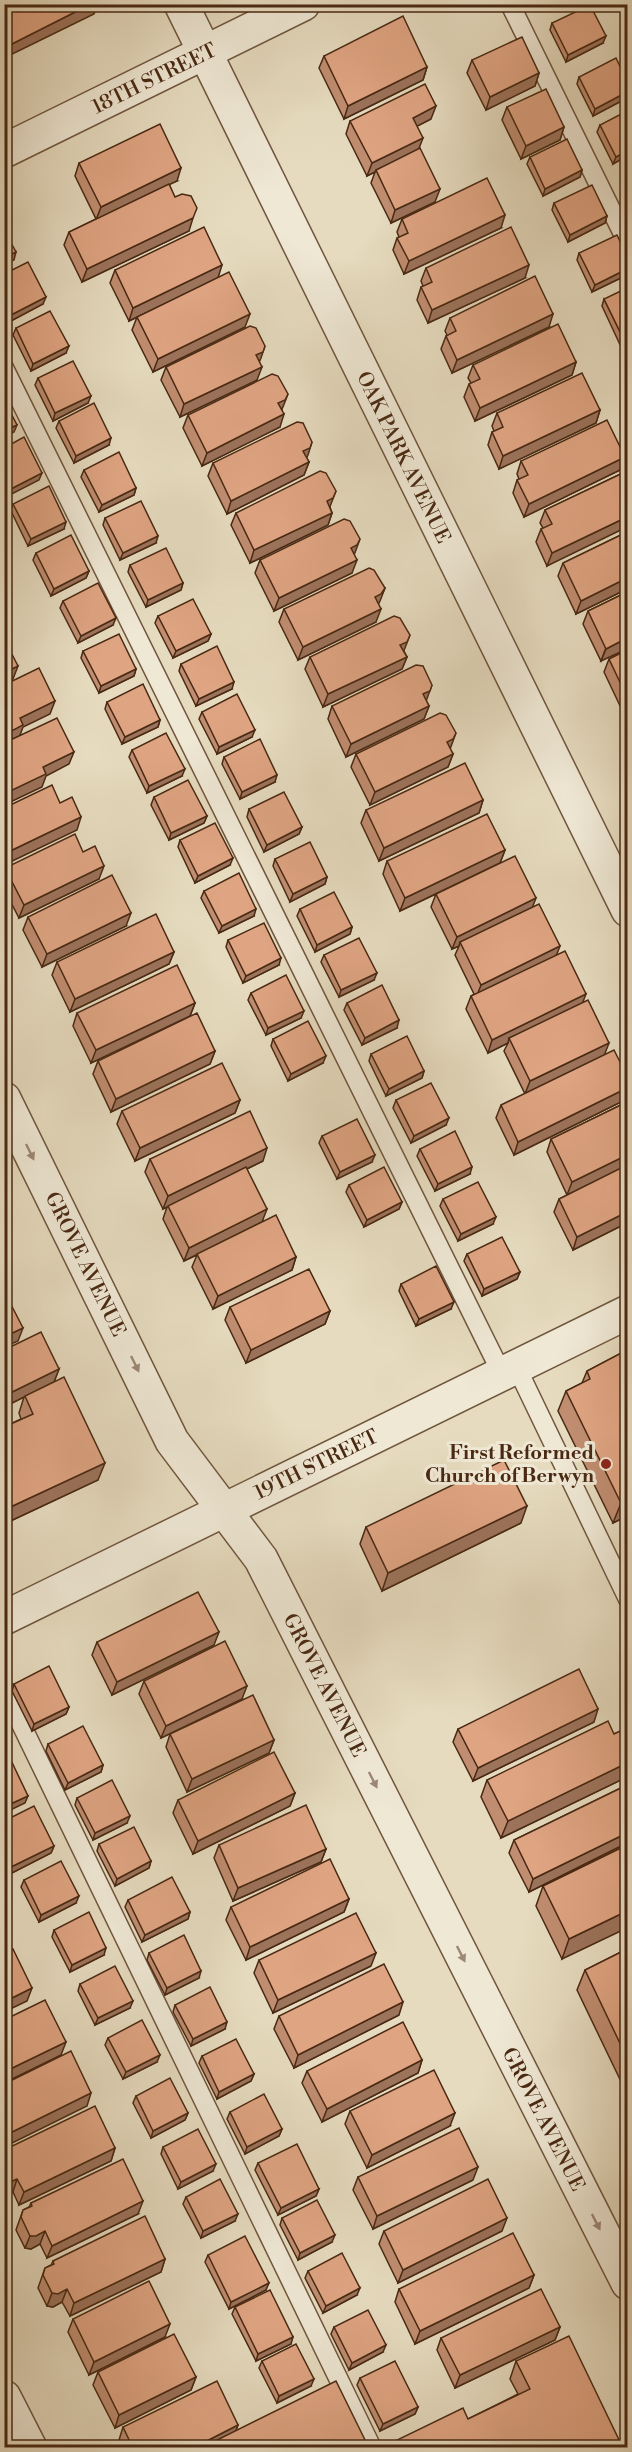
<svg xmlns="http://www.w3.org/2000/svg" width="632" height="2452" viewBox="0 0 632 2452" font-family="'Libre Bodoni',serif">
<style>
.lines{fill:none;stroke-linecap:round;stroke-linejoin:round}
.service-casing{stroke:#70563e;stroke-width:21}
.minor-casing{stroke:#70563e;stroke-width:36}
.tertiary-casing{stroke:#70563e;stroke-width:36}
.service{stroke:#efe8d5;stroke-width:18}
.minor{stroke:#efe8d5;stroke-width:33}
.tertiary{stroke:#efe8d5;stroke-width:33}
.wall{fill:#c08d70;stroke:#492913;stroke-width:1.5}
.shaded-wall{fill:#9c735b;stroke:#492913;stroke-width:1.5}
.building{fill:#dfa482;stroke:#492913;stroke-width:1.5}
.oneway{fill:#9c8874}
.poi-dot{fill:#8f2418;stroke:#efe8d5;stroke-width:2}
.labels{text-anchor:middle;stroke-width:6;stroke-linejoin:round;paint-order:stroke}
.street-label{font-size:20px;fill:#492913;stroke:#efe8d5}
.poi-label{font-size:20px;font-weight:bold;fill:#492913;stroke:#efe8d5;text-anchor:end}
</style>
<rect width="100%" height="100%" fill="#e6dbbf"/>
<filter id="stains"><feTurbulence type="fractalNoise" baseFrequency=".00333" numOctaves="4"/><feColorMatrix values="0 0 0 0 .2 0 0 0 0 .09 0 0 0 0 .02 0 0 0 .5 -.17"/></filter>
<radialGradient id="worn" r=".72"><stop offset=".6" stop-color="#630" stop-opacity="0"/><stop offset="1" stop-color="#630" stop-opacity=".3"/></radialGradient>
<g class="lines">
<g class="service-casing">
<g id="service">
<path d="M510 4 628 244"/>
<path d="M4 368 502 1374"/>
<path d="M516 1366 628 1599"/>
<path d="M4 1689 372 2448"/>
</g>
</g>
<g class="minor-casing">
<g id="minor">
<path d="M4 151 303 4"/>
<path d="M4 1099 172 1441 261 1559 628 2283"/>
<path d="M4 1618 628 1312"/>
<path d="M4 2397 30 2448"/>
</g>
</g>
<g class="tertiary-casing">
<path id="tertiary" d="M181 4 628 910"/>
</g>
<use href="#service" class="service"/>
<use href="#minor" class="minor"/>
<use href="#tertiary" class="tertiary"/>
</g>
<g class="wall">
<path d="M552 23 603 43 566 62 550 30Z"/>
<path d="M324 56 427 67 423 80 344 119 319 68Z"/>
<path d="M472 60 539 73 535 86 486 110 467 73Z"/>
<path d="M579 77 627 81V98L593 116 577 84Z"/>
<path d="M507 107 564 127 560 140 521 159 502 120Z"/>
<path d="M431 119 417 126 419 148 435 202 391 223 371 183 375 172 367 176 346 134 350 121Z"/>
<path d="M600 125 627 156 613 164 597 132Z"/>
<path d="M530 157 582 170 580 177 543 196 527 164Z"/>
<path d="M79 163 177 181 169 184 189 231 82 282 64 245 69 232 96 219 75 176Z"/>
<path d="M627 173V196L621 182 623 175Z"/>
<path d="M554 203 607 216 605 223 568 242 552 210Z"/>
<path d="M402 219 501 228 404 274 393 250 397 238 399 237 397 232Z"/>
<path d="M579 253 627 256V275L592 292 577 260Z"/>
<path d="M426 268 525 278 428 323 417 300 421 287 423 286 421 281Z"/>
<path d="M115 270 218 277 245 327 153 372 132 330 137 317 129 321 110 283Z"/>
<path d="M4 274 43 304 9 322 4 314Z"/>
<path d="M604 299 627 346 622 349 602 306Z"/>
<path d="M450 318 549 327 452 373 441 349 446 336 447 335 445 331Z"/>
<path d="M16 328 66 353 31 371 13 335Z"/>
<path d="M627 350V370L622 359 624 352Z"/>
<path d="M259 361 257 380 180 417 161 380 166 367Z"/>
<path d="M576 362 572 375 475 421 464 397 469 384 471 383 468 378 473 365Z"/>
<path d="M38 378 88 403 53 421 35 385Z"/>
<path d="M282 409 280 427 202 466 183 428 188 415Z"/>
<path d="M600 410 596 423 499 469 488 445 492 432 494 431 492 426 497 413Z"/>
<path d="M59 421 109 445 74 463 56 428Z"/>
<path d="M306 457 309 462 304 475 227 514 208 476 213 463Z"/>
<path d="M521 461 620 470 524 517 513 493 517 480 519 479 517 474Z"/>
<path d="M84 470 136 488 134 495 99 512 81 477Z"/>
<path d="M627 471 547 566 536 542 541 529 543 528 540 523 545 510Z"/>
<path d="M13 504 64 529 28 546 11 511Z"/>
<path d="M330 507 332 513 328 525 250 563 231 525 236 513Z"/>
<path d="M105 518 156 543 120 560 103 525Z"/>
<path d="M627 532V589L576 614 558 576 563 563Z"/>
<path d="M36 553 89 571 86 578 51 596 33 560Z"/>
<path d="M354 554 352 573 274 611 255 573 260 560Z"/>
<path d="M130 565 183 583 181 590 146 607 128 572Z"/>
<path d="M385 588 378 604 376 622 298 660 279 622 284 609Z"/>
<path d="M627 592 601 661 583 624 588 611Z"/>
<path d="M63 601 113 625 78 643 60 608Z"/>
<path d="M158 616 211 634 208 641 173 658 155 623Z"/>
<path d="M627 650V707L622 710 604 672 609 659Z"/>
<path d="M83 651 136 669 134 676 99 693 81 658Z"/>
<path d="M404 651 407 657 402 669 323 707 305 669 310 657Z"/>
<path d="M181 664 232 689 196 706 179 671Z"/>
<path d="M426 700 429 706 424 719 346 757 328 719 332 706Z"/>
<path d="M107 702 160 720 158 727 122 744 105 709Z"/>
<path d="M627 709V732L623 722Z"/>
<path d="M202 712 252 737 217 754 199 719Z"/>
<path d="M450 749 453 754 448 767 370 805 351 767 356 754Z"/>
<path d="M132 750 182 776 147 793 129 757Z"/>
<path d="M224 757 275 782 240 799 222 764Z"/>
<path d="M154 797 207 816 204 823 169 840 151 805Z"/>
<path d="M483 800 479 813 379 861 361 823 366 810Z"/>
<path d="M249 809 302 827 299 834 264 852 247 817Z"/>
<path d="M180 840 230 865 195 883 178 847Z"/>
<path d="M505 850 500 863 532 907 583 1003 605 1054 627 1099 514 1155 496 1118 501 1105 525 1094 504 1051 508 1043 488 1053 466 1009 471 996 474 994 455 955 459 946 452 949 431 907 436 894 400 911 383 874 387 861Z"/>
<path d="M83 852 99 879 19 918 4 889 5 868Z"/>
<path d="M275 859 327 877 325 884 290 902 273 866Z"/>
<path d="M204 891 254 916 219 933 201 898Z"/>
<path d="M300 909 352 927 350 934 315 952 297 916Z"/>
<path d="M28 917 126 926 42 967 23 930Z"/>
<path d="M228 940 279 965 243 983 226 947Z"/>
<path d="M174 952 169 964 70 1012 52 975 57 962Z"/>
<path d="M324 955 374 980 339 997 321 962Z"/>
<path d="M251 993 301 1018 266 1035 248 1000Z"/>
<path d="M195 1003 190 1016 91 1063 73 1026 77 1013Z"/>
<path d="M347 1003 397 1028 362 1045 344 1010Z"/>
<path d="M273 1039 323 1063 288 1081 271 1046Z"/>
<path d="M215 1051 210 1064 111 1112 93 1074 98 1061Z"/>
<path d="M371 1054 424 1071 422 1078 386 1096 369 1061Z"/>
<path d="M240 1100 235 1113 135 1161 117 1124 122 1111Z"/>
<path d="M396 1100 446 1125 411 1143 393 1108Z"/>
<path d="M627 1102V1223L573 1250 554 1212 559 1199 567 1195 547 1152 551 1139Z"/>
<path d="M322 1136 372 1162 337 1179 319 1143Z"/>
<path d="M420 1149 470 1174 435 1191 417 1156Z"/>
<path d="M150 1159 263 1161 247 1169 263 1221 296 1257 292 1270 213 1309 192 1267 197 1255 184 1261 163 1219 167 1207 163 1209 145 1172Z"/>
<path d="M349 1185 402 1202 399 1209 364 1227 346 1192Z"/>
<path d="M443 1199 493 1224 458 1241 440 1206Z"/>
<path d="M467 1254 520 1272 517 1279 482 1296 464 1261Z"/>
<path d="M401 1284 451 1309 416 1326 399 1291Z"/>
<path d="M230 1307 330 1311 325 1324 246 1363 225 1320Z"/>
<path d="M627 1350V1516L613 1523 558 1411 566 1391 582 1383 587 1371Z"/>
<path d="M59 1369 54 1382 98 1480 4 1524V1427L21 1419 19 1413 24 1397 4 1407Z"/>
<path d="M521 1523 382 1591 360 1544 366 1527Z"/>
<path d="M97 1642 214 1645 112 1695 92 1655Z"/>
<path d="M144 1681 242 1699 161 1738 139 1694Z"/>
<path d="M14 1684 69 1707 66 1714 32 1731 12 1691Z"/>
<path d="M594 1722 473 1781 453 1742 458 1729Z"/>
<path d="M627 1728V1777L501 1838 481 1797 487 1780 614 1734Z"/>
<path d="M170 1734 274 1740 269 1753 187 1792 166 1747Z"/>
<path d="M48 1744 103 1765 101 1772 65 1790 46 1751Z"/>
<path d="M627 1785V1843L529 1892 509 1853 514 1840Z"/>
<path d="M295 1793 290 1806 193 1854 173 1813 178 1800Z"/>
<path d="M77 1798 127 1823 93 1840 75 1805Z"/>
<path d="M4 1821 54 1846 51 1853 8 1875 4 1868Z"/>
<path d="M99 1844 151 1861 149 1868 115 1886 97 1851Z"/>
<path d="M219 1845 326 1849 321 1862 233 1901 214 1858Z"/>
<path d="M627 1845 562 1959 536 1906 543 1886Z"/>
<path d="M24 1880 76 1903 39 1922 21 1887Z"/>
<path d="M349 1899 344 1912 246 1960 226 1920 231 1907Z"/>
<path d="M128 1900 190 1912 188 1919 142 1942 125 1907Z"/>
<path d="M54 1930 104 1955 70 1972 52 1937Z"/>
<path d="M627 1949V2094L577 1990 585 1970Z"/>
<path d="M149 1953 199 1978 165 1995 147 1960Z"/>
<path d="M259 1960 371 1966 273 2013 254 1973Z"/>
<path d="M80 1984 130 2008 95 2025 78 1991Z"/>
<path d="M175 2005 225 2029 191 2046 173 2012Z"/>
<path d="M399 2015 294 2068 274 2029 279 2016Z"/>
<path d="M108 2038 157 2062 123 2079 105 2045Z"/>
<path d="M202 2056 254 2074 251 2081 217 2099 199 2063Z"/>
<path d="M422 2060 418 2073 322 2122 302 2083 307 2071Z"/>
<path d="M136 2096 188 2113 185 2120 151 2138 133 2103Z"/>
<path d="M350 2111 450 2126 367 2168 345 2124Z"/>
<path d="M230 2112 282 2129 279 2136 245 2154 227 2119Z"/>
<path d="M163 2147 213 2171 178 2189 161 2154Z"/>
<path d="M115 2148 111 2161 19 2205 13 2192 4 2196V2150Z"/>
<path d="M258 2163 319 2189 316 2196 278 2215 255 2170Z"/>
<path d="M358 2177 473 2180 373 2229 353 2190Z"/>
<path d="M186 2197 235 2221 201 2238 183 2204Z"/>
<path d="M31 2203 138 2214 47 2258 40 2244 31 2249 25 2248 16 2230 23 2210 29 2207Z"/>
<path d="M282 2218 332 2242 298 2260 280 2225Z"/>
<path d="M384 2231H502L398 2283 379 2244Z"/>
<path d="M208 2255 266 2290 229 2309 205 2262Z"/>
<path d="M165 2259 161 2272 70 2316 62 2302 53 2307 47 2306 38 2288 45 2268 51 2265 53 2261Z"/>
<path d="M308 2271 357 2295 323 2313 305 2278Z"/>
<path d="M534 2275 529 2288 415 2344 395 2302 399 2289Z"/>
<path d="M235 2307 291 2344 256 2361 232 2314Z"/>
<path d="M73 2319 165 2337 89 2375 68 2332Z"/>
<path d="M334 2327 383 2352 349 2370 331 2334Z"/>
<path d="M560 2327 555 2340 455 2388 437 2350 441 2338Z"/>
<path d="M262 2361 311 2386 277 2403 259 2368Z"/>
<path d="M516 2361 614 2448H392L395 2441 468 2419 518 2394 510 2379Z"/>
<path d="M98 2372 196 2377 191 2390 115 2428 93 2385Z"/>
<path d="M360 2378 418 2407 415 2414 380 2431 357 2385Z"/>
<path d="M238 2425 236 2430 369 2448H122L119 2440 123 2427Z"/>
</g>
<g class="shaded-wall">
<path d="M91 4H98L94 14 4 58V48Z"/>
<path d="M606 36 603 43 566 62 568 55Z"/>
<path d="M427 67 423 80 344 119 348 106Z"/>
<path d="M539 73 535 86 486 110 490 97Z"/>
<path d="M627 92V98L593 116 595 109Z"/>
<path d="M436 106 431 119 408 131 413 118Z"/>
<path d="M564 127 560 140 521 159 526 146Z"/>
<path d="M423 138 418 151 376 170 375 172 367 176 372 163Z"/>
<path d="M627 151V156L613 164 616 157Z"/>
<path d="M181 168 177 181 96 220 101 207Z"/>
<path d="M582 170 580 177 543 196 545 189Z"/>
<path d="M440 189 435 202 391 223 395 210Z"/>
<path d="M505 215 501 228 404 274 409 261Z"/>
<path d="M607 216 605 223 568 242 570 235Z"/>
<path d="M193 218 189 231 82 282 87 269Z"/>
<path d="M16 252 14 260 4 264V258Z"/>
<path d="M222 265 218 278 129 321 133 308Z"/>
<path d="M529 265 525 278 428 323 432 310Z"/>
<path d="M627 269V275L592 292 595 285Z"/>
<path d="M46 297 43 304 9 322 11 315Z"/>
<path d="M250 314 245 327 153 372 158 359Z"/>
<path d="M553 314 549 327 452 373 457 360Z"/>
<path d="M627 341V346L622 349 625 342Z"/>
<path d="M69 346 66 353 31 371 33 364Z"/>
<path d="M265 346 261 358 258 365 256 355Z"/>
<path d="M576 362 572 375 475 421 480 408Z"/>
<path d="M262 367 257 380 180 417 184 404Z"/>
<path d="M288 394 283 407 280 412 278 403Z"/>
<path d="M91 396 88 403 53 421 55 413Z"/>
<path d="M600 410 596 423 499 469 503 456Z"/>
<path d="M284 414 280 427 202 466 207 453Z"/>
<path d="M17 425 14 432 4 437V431Z"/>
<path d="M111 438 109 445 74 463 76 456Z"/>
<path d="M312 442 308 455 305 461 303 451Z"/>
<path d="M625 457 620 470 524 517 529 504Z"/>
<path d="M309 462 304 475 227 514 231 501Z"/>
<path d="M42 473 39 480 4 498 7 491Z"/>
<path d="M136 488 134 495 99 512 102 505Z"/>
<path d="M336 491 331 504 328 511 327 501Z"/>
<path d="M332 513 328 525 250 563 254 550Z"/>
<path d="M627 517V527L547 566 552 553Z"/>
<path d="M66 522 64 529 28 546 31 539Z"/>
<path d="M158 536 156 543 120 560 123 553Z"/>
<path d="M360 539 353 558 351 548Z"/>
<path d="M357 560 352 573 274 611 279 598Z"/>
<path d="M89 571 86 578 51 596 54 589Z"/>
<path d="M627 578V589L576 614 581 601Z"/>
<path d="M183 583 181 590 146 607 148 600Z"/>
<path d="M385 588 380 601 377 607 375 597Z"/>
<path d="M381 609 376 622 298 660 303 647Z"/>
<path d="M116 618 113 625 78 643 81 636Z"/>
<path d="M211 634 208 641 173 658 176 651Z"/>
<path d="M410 635 405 648 402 655 400 645Z"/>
<path d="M627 638V649L601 661 606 649Z"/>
<path d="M407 657 402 669 323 707 328 694Z"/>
<path d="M18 666 13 679 4 684V673Z"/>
<path d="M136 669 134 676 99 693 101 686Z"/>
<path d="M234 682 232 689 196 706 199 699Z"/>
<path d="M432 685 425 704 423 694Z"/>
<path d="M627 697V707L622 710Z"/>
<path d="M55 701 50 714 23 727 19 738 4 745V735L20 718Z"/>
<path d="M429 706 424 719 346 757 351 744Z"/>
<path d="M160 720 158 727 122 744 125 737Z"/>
<path d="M255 730 252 737 217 754 219 747Z"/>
<path d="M456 733 449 752 447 742Z"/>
<path d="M74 752 69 764 46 776 42 787 4 805V794L43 767Z"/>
<path d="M453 754 448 767 370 805 375 792Z"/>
<path d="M185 769 182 776 147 793 149 786Z"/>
<path d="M277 775 275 782 240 799 242 792Z"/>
<path d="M483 800 479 813 379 861 384 848Z"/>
<path d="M207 816 204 823 169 840 171 833Z"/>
<path d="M81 817 77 830 4 865V854Z"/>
<path d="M302 827 299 834 264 852 267 845Z"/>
<path d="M505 850 500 863 400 911 405 898Z"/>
<path d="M233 858 230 865 195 883 198 876Z"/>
<path d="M104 866 99 879 19 918 24 905Z"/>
<path d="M327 877 325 884 290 902 293 894Z"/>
<path d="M536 898 531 911 460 942 459 946 452 949 457 937Z"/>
<path d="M256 909 254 916 219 933 222 926Z"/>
<path d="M131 913 126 926 42 967 47 954Z"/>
<path d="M352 927 350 934 315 952 317 945Z"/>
<path d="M560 946 555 959 476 998 481 985Z"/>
<path d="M174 952 169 964 70 1012 75 999Z"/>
<path d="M281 958 279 965 243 983 246 976Z"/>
<path d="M377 973 374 980 339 997 341 990Z"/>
<path d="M586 994 581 1007 509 1038 508 1043 488 1053 492 1040Z"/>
<path d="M195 1003 190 1016 91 1063 96 1050Z"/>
<path d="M304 1011 301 1018 266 1035 268 1028Z"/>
<path d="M399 1020 397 1028 362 1045 365 1038Z"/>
<path d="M609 1043 604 1056 525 1094 530 1081Z"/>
<path d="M215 1051 210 1064 111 1112 116 1099Z"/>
<path d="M326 1056 323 1063 288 1081 291 1074Z"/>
<path d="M424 1071 422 1078 386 1096 389 1089Z"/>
<path d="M627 1088V1099L514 1155 518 1142Z"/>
<path d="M240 1100 235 1113 135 1161 140 1148Z"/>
<path d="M449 1118 446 1125 411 1143 414 1136Z"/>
<path d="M267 1148 263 1161 163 1209 168 1196Z"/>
<path d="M375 1155 372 1162 337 1179 340 1172Z"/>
<path d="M627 1155V1166L567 1195 572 1182Z"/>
<path d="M472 1167 470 1174 435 1191 438 1184Z"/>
<path d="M402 1202 399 1209 364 1227 367 1220Z"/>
<path d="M267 1209 262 1222 184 1261 189 1248Z"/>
<path d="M627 1212V1223L573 1250 577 1237Z"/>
<path d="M496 1217 493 1224 458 1241 461 1234Z"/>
<path d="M296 1257 292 1270 213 1309 218 1296Z"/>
<path d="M520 1272 517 1279 482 1296 484 1289Z"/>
<path d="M454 1302 451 1309 416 1326 419 1319Z"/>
<path d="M330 1311 325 1324 246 1363 251 1350Z"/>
<path d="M23 1328 18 1341 4 1347V1337Z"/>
<path d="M59 1369 54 1382 4 1407V1396Z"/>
<path d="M105 1463 98 1480 4 1524V1510Z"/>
<path d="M627 1500V1516L613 1523 621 1503Z"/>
<path d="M527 1506 521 1523 382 1591 388 1573Z"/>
<path d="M219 1632 214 1645 112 1695 117 1682Z"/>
<path d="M247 1686 242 1699 161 1738 166 1726Z"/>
<path d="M69 1707 66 1714 32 1731 34 1724Z"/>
<path d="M598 1709 594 1722 473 1781 478 1768Z"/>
<path d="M274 1740 269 1753 187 1792 192 1779Z"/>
<path d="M627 1763V1777L501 1838 508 1821Z"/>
<path d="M103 1765 101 1772 65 1790 68 1783Z"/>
<path d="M295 1793 290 1806 193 1854 198 1841Z"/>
<path d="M28 1796 25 1803 4 1813V1807Z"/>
<path d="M130 1816 127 1823 93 1840 95 1833Z"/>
<path d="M627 1833V1843L529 1892 533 1879Z"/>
<path d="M54 1846 51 1853 8 1875 11 1867Z"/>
<path d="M326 1849 321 1862 233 1901 238 1888Z"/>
<path d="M151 1861 149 1868 115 1886 117 1879Z"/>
<path d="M79 1896 76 1903 39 1922 41 1915Z"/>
<path d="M349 1899 344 1912 246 1960 250 1947Z"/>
<path d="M627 1911V1928L562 1959 569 1939Z"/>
<path d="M190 1912 188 1919 142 1942 145 1935Z"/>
<path d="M106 1948 104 1955 70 1972 72 1965Z"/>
<path d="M376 1953 371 1966 273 2013 278 2000Z"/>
<path d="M201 1971 199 1978 165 1995 167 1988Z"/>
<path d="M32 1988 27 2001 4 2012V2002Z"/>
<path d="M133 2001 130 2008 95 2025 98 2018Z"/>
<path d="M403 2002 399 2015 294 2068 298 2055Z"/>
<path d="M227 2022 225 2029 191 2046 193 2039Z"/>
<path d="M66 2042 61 2055 4 2083V2072Z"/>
<path d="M160 2055 157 2062 123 2079 126 2072Z"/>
<path d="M422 2060 418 2073 322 2122 327 2109Z"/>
<path d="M254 2074 251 2081 217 2099 219 2092Z"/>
<path d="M91 2093 87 2106 4 2147V2136Z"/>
<path d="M188 2113 185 2120 151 2138 153 2131Z"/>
<path d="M455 2113 450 2126 367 2168 372 2155Z"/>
<path d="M282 2129 279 2136 245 2154 247 2147Z"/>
<path d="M115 2148 111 2161 19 2205 24 2192Z"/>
<path d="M216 2164 213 2171 178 2189 181 2182Z"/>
<path d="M478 2167 473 2180 373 2229 377 2216Z"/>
<path d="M17 2179 13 2192 4 2196V2183Z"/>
<path d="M319 2189 316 2196 278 2215 281 2208Z"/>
<path d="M143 2201 138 2214 47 2258 52 2246Z"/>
<path d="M238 2214 235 2221 201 2238 203 2231Z"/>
<path d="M507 2218 502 2231 398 2283 403 2270Z"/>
<path d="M45 2231 40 2244 31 2249 25 2248 30 2236Z"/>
<path d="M335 2235 332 2242 298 2260 300 2253Z"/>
<path d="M165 2259 161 2272 70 2316 74 2303Z"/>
<path d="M534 2275 529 2288 415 2344 420 2331Z"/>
<path d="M269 2283 266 2290 229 2309 231 2302Z"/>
<path d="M360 2288 357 2295 323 2313 326 2306Z"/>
<path d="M67 2289 62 2302 53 2307 47 2306 52 2293Z"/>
<path d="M170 2324 165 2337 89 2375 94 2362Z"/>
<path d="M560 2327 555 2340 455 2388 460 2375Z"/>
<path d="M293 2337 291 2344 256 2361 258 2354Z"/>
<path d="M386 2345 383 2352 349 2370 352 2363Z"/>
<path d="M196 2377 191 2390 115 2428 119 2415Z"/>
<path d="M314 2379 311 2386 277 2403 279 2396Z"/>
<path d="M418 2407 415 2414 380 2431 383 2424Z"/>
<path d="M238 2425 233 2438 215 2441 213 2448H193Z"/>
</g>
<g class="building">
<path d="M4 4H91L4 48Z"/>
<path d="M590 5 606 36 568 55 552 23Z"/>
<path d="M403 16 427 67 348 106 324 56Z"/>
<path d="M522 37 539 73 490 97 472 60Z"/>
<path d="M616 58 627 81V92L595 109 579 77Z"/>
<path d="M425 84 436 106 413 118 423 138 372 163 350 121Z"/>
<path d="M546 89 564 127 526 146 507 107Z"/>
<path d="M627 111V151L616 157 600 125Z"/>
<path d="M160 124 181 168 101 207 79 163Z"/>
<path d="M567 139 582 170 545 189 530 157Z"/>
<path d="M420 148 440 189 395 210 376 170Z"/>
<path d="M627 173V184L623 175Z"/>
<path d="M487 178 505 215 409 261 397 238 408 233 402 219Z"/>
<path d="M169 184 175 197 182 194 191 196 197 208 193 218 87 269 69 232Z"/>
<path d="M592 185 607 216 570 235 554 203Z"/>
<path d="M204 227 222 265 133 308 115 270Z"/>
<path d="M511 227 529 265 432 310 421 287 432 282 426 268Z"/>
<path d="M4 230 16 252 4 258Z"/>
<path d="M617 235 627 256V269L595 285 579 253Z"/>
<path d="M28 262 46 297 11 315 4 302V274Z"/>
<path d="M229 272 250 314 158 359 137 317Z"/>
<path d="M535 276 553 314 457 360 446 336 456 331 450 318Z"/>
<path d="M627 288V341L625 342 604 299Z"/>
<path d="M50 311 69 346 33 364 16 328Z"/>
<path d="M558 324 576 362 480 408 469 384 480 379 473 365Z"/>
<path d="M250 326 256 328 265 346 263 352 256 355 262 367 184 404 166 367Z"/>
<path d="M627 350V358L624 352Z"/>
<path d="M73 361 91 396 55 413 38 378Z"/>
<path d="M582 373 600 410 503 456 492 432 503 427 497 413Z"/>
<path d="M272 374 278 376 288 394 285 400 278 403 284 414 207 453 188 415Z"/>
<path d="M4 400 17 425 4 431Z"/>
<path d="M94 403 111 438 76 456 59 421Z"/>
<path d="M607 420 625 457 529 504 517 480 528 475 521 461Z"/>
<path d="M297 422 303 423 312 442 310 448 303 451 309 462 231 501 213 463Z"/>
<path d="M24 437 42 473 7 491 4 486V448Z"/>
<path d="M119 452 136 488 102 505 84 470Z"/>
<path d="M320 471 326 473 336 491 333 498 327 501 332 513 254 550 236 513Z"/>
<path d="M627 471V517L552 553 541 529 552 524 545 510Z"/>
<path d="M49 486 66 522 31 539 13 504Z"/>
<path d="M141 501 158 536 123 553 105 518Z"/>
<path d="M344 519 350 521 360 539 357 545 351 548 357 560 279 598 260 560Z"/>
<path d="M627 532V578L581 601 563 563Z"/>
<path d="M71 535 89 571 54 589 36 553Z"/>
<path d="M166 548 183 583 148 600 130 565Z"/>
<path d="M369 568 374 570 385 588 381 594 375 597 381 609 303 647 284 609Z"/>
<path d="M98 583 116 618 81 636 63 601Z"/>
<path d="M627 592V638L606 649 588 611Z"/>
<path d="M193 599 211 634 176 651 158 616Z"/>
<path d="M394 616 400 618 410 635 407 642 400 645 407 657 328 694 310 657Z"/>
<path d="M119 634 136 669 101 686 83 651Z"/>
<path d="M4 639 18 666 4 673Z"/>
<path d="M217 646 234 682 199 699 181 664Z"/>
<path d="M627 650V697L609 659Z"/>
<path d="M416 665 423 666 432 685 430 691 423 694 429 706 351 744 332 706Z"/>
<path d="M39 668 55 701 20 718 23 725 4 735V685Z"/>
<path d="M143 684 160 720 125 737 107 702Z"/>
<path d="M237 694 255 730 219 747 202 712Z"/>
<path d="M440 713 446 715 456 733 453 739 447 742 453 754 375 792 356 754Z"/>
<path d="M57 718 74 752 43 767 46 774 4 794V743Z"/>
<path d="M166 733 185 769 149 786 132 750Z"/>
<path d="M260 739 277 775 242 792 224 757Z"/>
<path d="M465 763 483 800 384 848 366 810Z"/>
<path d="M188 780 207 816 171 833 154 797Z"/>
<path d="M52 785 60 803 72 797 81 817 4 854V808Z"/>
<path d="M284 792 302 827 267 845 249 809Z"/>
<path d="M487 814 505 850 405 898 387 861Z"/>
<path d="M215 823 233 858 198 876 180 840Z"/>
<path d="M75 834 83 852 95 846 104 866 24 905 5 868Z"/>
<path d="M310 842 327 877 293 894 275 859Z"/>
<path d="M515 856 536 898 457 937 436 894Z"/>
<path d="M239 873 256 909 222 926 204 891Z"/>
<path d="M112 875 131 913 47 954 28 917Z"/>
<path d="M334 892 352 927 317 945 300 909Z"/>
<path d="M539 904 560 946 481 985 460 942Z"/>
<path d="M156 914 174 952 75 999 57 962Z"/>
<path d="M264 923 281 958 246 976 228 940Z"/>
<path d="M359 938 377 973 341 990 324 955Z"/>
<path d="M565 951 586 994 492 1040 471 996Z"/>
<path d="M177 965 195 1003 96 1050 77 1013Z"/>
<path d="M286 975 304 1011 268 1028 251 993Z"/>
<path d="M382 985 399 1020 365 1038 347 1003Z"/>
<path d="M588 1000 609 1043 530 1081 509 1038Z"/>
<path d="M197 1013 215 1051 116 1099 98 1061Z"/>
<path d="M308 1021 326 1056 291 1074 273 1039Z"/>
<path d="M407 1036 424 1071 389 1089 371 1054Z"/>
<path d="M614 1050 627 1076V1088L518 1142 501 1105Z"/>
<path d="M222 1063 240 1100 140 1148 122 1111Z"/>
<path d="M431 1083 449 1118 414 1136 396 1100Z"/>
<path d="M627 1102V1155L572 1182 551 1139Z"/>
<path d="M250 1111 267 1148 168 1196 150 1159Z"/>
<path d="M357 1119 375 1155 340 1172 322 1136Z"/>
<path d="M455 1131 472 1167 438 1184 420 1149Z"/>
<path d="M627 1165V1212L577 1237 559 1199Z"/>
<path d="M246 1167 267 1209 189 1248 168 1206Z"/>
<path d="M384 1167 402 1202 367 1220 349 1185Z"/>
<path d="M478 1182 496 1217 461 1234 443 1199Z"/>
<path d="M276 1215 296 1257 218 1296 197 1254Z"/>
<path d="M502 1237 520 1272 484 1289 467 1254Z"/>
<path d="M436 1266 454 1302 419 1319 401 1284Z"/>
<path d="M309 1269 330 1311 251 1350 230 1307Z"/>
<path d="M4 1291 23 1328 4 1337Z"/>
<path d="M41 1332 59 1369 4 1396V1350Z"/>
<path d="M627 1350V1500L621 1503 566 1391 590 1379 587 1371Z"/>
<path d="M64 1377 105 1463 4 1510V1427L33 1414 25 1396Z"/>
<path d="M504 1460 527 1506 388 1573 366 1527Z"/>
<path d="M198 1592 219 1632 117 1682 97 1642Z"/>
<path d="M225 1641 247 1686 166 1726 144 1681Z"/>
<path d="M49 1666 69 1707 34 1724 14 1684Z"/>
<path d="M579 1669 598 1709 478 1768 458 1729Z"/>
<path d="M253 1695 274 1740 192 1779 170 1734Z"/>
<path d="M608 1721 614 1734 627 1728V1763L508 1821 487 1780Z"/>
<path d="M83 1726 103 1765 68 1783 48 1744Z"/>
<path d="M274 1752 295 1793 198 1841 178 1800Z"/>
<path d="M8 1754 28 1796 4 1807V1756Z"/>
<path d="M112 1780 130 1816 95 1833 77 1798Z"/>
<path d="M627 1785V1833L533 1879 514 1840Z"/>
<path d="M306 1805 326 1849 238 1888 219 1845Z"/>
<path d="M34 1806 54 1846 11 1867 4 1856V1821Z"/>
<path d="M134 1827 151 1861 117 1879 99 1844Z"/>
<path d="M627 1845V1911L569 1939 543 1886Z"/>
<path d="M330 1859 349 1899 250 1947 231 1907Z"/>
<path d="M61 1861 79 1896 41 1915 24 1880Z"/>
<path d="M172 1877 190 1912 145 1935 128 1900Z"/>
<path d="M89 1912 106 1948 72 1965 54 1930Z"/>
<path d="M356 1913 376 1953 278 2000 259 1960Z"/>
<path d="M184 1935 201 1971 167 1988 149 1953Z"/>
<path d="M13 1949 32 1988 4 2002V1953Z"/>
<path d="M627 1949V2058L585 1970Z"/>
<path d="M384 1964 403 2002 298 2055 279 2016Z"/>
<path d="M115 1966 133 2001 98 2018 80 1984Z"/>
<path d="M210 1987 227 2022 193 2039 175 2005Z"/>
<path d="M45 2000 66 2042 4 2072V2020Z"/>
<path d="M142 2020 160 2055 126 2072 108 2038Z"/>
<path d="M403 2022 422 2060 327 2109 307 2071Z"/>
<path d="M236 2039 254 2074 219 2092 202 2056Z"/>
<path d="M71 2051 91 2093 4 2136V2084Z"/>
<path d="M434 2070 455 2113 372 2155 350 2111Z"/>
<path d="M170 2078 188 2113 153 2131 136 2096Z"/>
<path d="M264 2094 282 2129 247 2147 230 2112Z"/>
<path d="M95 2106 115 2148 24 2192 17 2179 8 2183H4V2150Z"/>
<path d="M459 2128 478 2167 377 2216 358 2177Z"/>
<path d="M198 2129 216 2164 181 2182 163 2147Z"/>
<path d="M297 2144 319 2189 281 2208 258 2163Z"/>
<path d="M123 2159 143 2201 52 2246 45 2231 36 2236H30L21 2217 23 2210 32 2206 31 2203Z"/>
<path d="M220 2179 238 2214 203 2231 186 2197Z"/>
<path d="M488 2179 507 2218 403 2270 384 2231Z"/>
<path d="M317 2200 335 2235 300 2253 282 2218Z"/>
<path d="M145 2216 165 2259 74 2303 67 2289 58 2294 52 2293 43 2275 45 2268 54 2264 53 2261Z"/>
<path d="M513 2233 534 2275 420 2331 399 2289Z"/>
<path d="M245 2236 269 2283 231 2302 208 2255Z"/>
<path d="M342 2253 360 2288 326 2306 308 2271Z"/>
<path d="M149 2281 170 2324 94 2362 73 2319Z"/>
<path d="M541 2289 560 2327 460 2375 441 2338Z"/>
<path d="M270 2290 293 2337 258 2354 235 2307Z"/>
<path d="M368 2310 386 2345 352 2363 334 2327Z"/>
<path d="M174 2334 196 2377 119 2415 98 2372Z"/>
<path d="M569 2336 621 2444 614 2448H398L395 2441 463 2408 468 2419 530 2389 516 2361Z"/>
<path d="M296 2344 314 2379 279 2396 262 2361Z"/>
<path d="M395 2361 418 2407 383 2424 360 2378Z"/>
<path d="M217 2381 238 2425 193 2448H133L123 2427Z"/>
<path d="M336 2381 369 2448H219L215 2441Z"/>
</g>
<defs><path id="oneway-solid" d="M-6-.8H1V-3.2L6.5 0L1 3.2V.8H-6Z" transform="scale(1.5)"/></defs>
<g class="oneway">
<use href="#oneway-solid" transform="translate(30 1152) rotate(64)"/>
<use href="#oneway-solid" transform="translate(135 1364) rotate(64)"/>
<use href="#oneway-solid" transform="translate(373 1780) rotate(63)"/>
<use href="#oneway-solid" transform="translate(461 1954) rotate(63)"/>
<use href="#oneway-solid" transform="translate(596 2222) rotate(63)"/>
</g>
<circle class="poi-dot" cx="606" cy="1464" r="6"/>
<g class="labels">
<g class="street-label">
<text transform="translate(154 78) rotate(-26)" y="7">18TH STREET</text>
<text transform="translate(404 457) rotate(64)" y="7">OAK PARK AVENUE</text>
<text transform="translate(86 1264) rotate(64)" y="7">GROVE AVENUE</text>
<text transform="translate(316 1464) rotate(-26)" y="7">19TH STREET</text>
<text transform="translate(325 1685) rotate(63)" y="7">GROVE AVENUE</text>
<text transform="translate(544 2119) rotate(63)" y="7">GROVE AVENUE</text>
</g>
<g class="poi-label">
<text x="594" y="1459">First Reformed<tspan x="594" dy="23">Church of Berwyn</tspan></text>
</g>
</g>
<rect width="632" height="2452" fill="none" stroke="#e6dbbf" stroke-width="24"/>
<rect x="6" y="6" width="620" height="2440" fill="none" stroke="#492913" stroke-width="3"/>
<rect x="12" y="12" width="608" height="2428" fill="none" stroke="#492913" stroke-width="1.5"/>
<rect width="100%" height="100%" filter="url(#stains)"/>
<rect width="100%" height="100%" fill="url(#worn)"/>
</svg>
